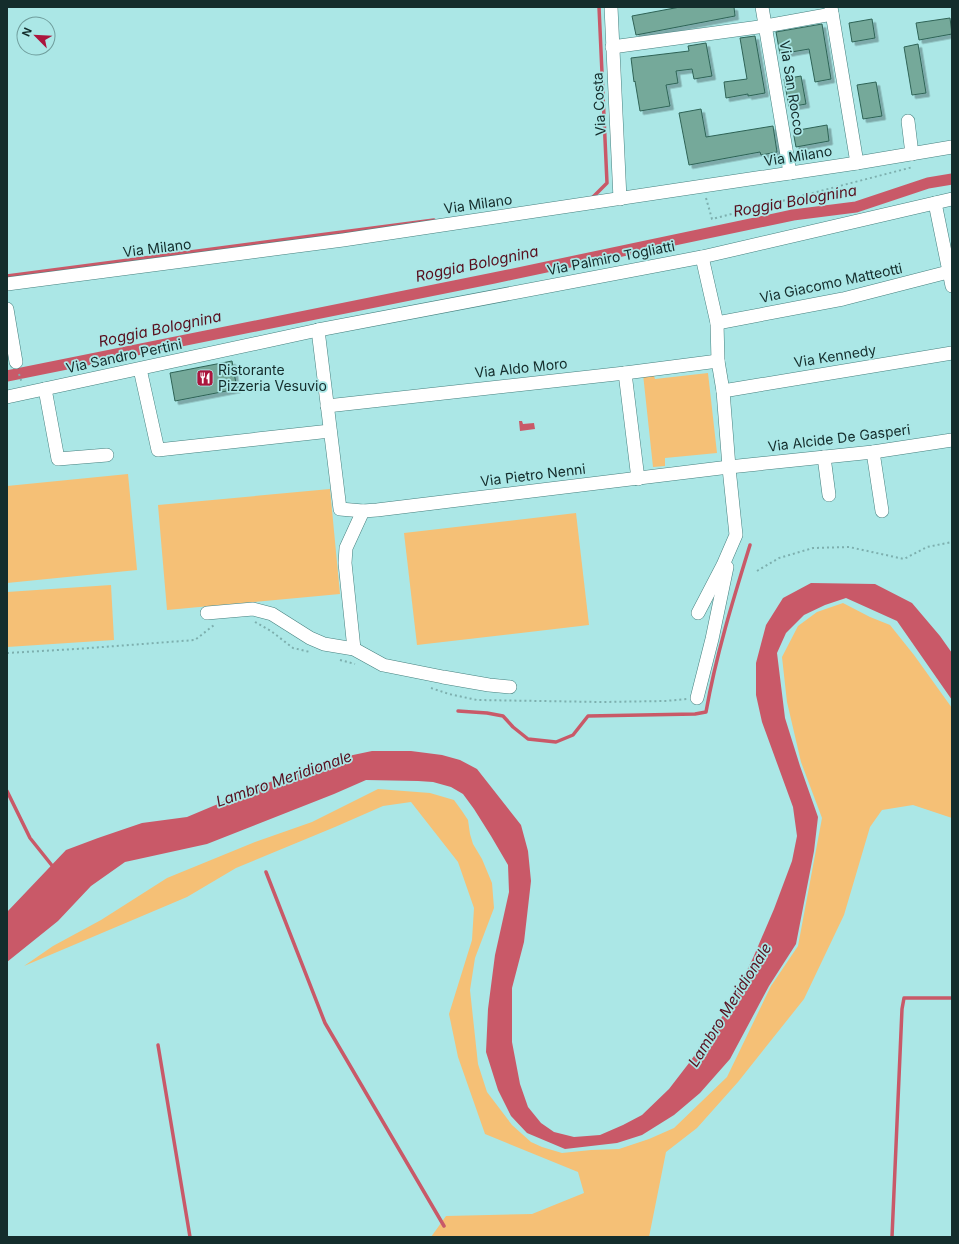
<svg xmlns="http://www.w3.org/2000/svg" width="959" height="1244" viewBox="0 0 959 1244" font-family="Inter,sans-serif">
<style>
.green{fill:#f5c076}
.water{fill:#c95968}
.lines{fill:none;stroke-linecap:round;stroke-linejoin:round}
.stream{stroke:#c95968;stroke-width:3.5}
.canal{stroke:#c95968;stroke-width:11}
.building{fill:#74a99a;stroke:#2f6356;filter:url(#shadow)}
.minor-casing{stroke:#46807f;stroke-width:14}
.path{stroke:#7dafae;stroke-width:2;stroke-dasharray:2 3;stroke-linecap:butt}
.minor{stroke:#fff;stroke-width:13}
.labels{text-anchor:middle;stroke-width:3.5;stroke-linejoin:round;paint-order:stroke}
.street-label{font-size:14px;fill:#142d2c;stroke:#abe7e6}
.poi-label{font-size:14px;fill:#142d2c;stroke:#abe7e6;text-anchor:start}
.water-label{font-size:15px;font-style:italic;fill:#570f1e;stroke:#abe7e6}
</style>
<defs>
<filter id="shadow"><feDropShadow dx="3.5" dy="3.5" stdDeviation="0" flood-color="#0004"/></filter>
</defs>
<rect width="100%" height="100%" fill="#abe7e6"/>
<g class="green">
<path d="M653 373 655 379 708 373 717 453 665 458V466L653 467 643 374Z"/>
<path d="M128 474 137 570 7 583V486Z"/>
<path d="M330 489 340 594 167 610 158 505Z"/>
<path d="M576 513 589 625 417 645 404 533Z"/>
<path d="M111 585 114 640 7 647V592Z"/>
<path d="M843 603 870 617 890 625 914 655 952 708V818L913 805 882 810 870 827 844 915 804 999 738 1082 697 1128 666 1152 649 1237H431L446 1216 532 1214 584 1193 578 1172 485 1134 458 1057 449 1014 472 940 474 908 458 862 411 802 383 806 335 827 236 868 187 897 24 966 53 946 101 920 167 878 255 842 312 822 378 789 430 793 454 800 462 811 468 820 470 834 473 844 482 859 492 883 494 908 475 958 470 990 478 1064 487 1092 512 1125 531 1142 542 1147 562 1153 591 1150 619 1149 649 1139 674 1128 727 1077 771 986 798 946 822 818 801 762 787 702 782 657 798 626 817 612Z"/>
</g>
<g class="water">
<path d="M519 421H522L523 424 534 423 535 429 520 431Z"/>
<path d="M811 583 875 584 912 603 940 636 952 653V700L897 621 846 598 825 605 804 615 786 633 777 653 785 718 800 766 818 817 814 851 796 944 769 986 730 1059 700 1093 674 1115 642 1135 617 1143 565 1149 527 1133 511 1116 498 1090 486 1052 488 1009 495 955 509 892 508 865 491 836 474 809 463 794 451 787 433 782 418 781 366 780 334 794 207 844 125 862 91 886 58 921 7 962V912L66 850 98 838 142 823 187 817 294 772 334 759 372 751H411L442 755 460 760 477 769 521 825 528 851 531 881 524 942 512 988V1042L520 1084 528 1107 541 1123 554 1132 574 1137 600 1135 623 1125 642 1115 669 1089 689 1063 729 1007 753 958 774 909 792 861 797 836 793 807 762 722 756 695V663L766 625 783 598Z"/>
</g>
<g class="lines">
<g class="stream">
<path d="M591 199 607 183 599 7"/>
<path d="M7 276 434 220"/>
<path d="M458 711 487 713 503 716 513 727 528 739 556 742 573 735 588 716 695 714 706 712C716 655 733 600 750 545"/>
<path d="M7 791 30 838 54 868"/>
<path d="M266 872 325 1023 444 1226"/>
<path d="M158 1045 190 1237"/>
<path d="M892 1237 902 1009 904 998H952"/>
</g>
<path class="canal" d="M7 376 494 278 793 215 856 207 928 183 952 179"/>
</g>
<g class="building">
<path d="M680 7H734L735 16 636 35 632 16Z"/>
<path d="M950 18 952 34 919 40 916 23Z"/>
<path d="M872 19 875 38 852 42 849 23Z"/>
<path d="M822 24 831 79 815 82 809 49 780 54 776 32Z"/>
<path d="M755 36 765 93 748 96V94L726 98 724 82 747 79 740 38Z"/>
<path d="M706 43 712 76 694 79 692 69 676 71 678 83 666 85 670 106 640 111 635 81 634 82 631 58 689 51 688 46Z"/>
<path d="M918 44 926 93 912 95 904 47Z"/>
<path d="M801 76 806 104 789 107 784 79Z"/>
<path d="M876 82 882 116 863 119 857 85Z"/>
<path d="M701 109 706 137 773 126 777 152 761 155 760 152 689 165 679 113Z"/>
<path d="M827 125 829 141 796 147 793 131Z"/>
<path d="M232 361 237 389 175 401 170 373Z"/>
</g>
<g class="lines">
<g class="minor-casing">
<g id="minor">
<path d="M611 7 620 199"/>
<path d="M762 7 790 173"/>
<path d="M831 7 857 163"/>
<path d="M612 47 766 26 832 14"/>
<path d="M908 121 912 154"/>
<path d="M935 203 952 286"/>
<path d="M702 257 717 323 718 361 723 391 729 467"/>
<path d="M7 284 343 240 857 163 952 147"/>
<path d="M7 309 16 362"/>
<path d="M717 323 843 299 952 271"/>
<path d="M318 330 340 509 363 511 377 510 729 467 873 452 952 440"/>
<path d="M140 369 158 450 330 431"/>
<path d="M625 373 638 479"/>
<path d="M45 389 58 459 107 455"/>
<path d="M723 391 952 353"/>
<path d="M7 397 318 330 702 257 952 199"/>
<path d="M327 406 625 373 718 361"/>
<path d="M873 452 882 511"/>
<path d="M824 457 829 495"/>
<path d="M207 613 253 609 272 614 310 638 324 644 354 649 383 665 443 677 489 685 510 687"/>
<path d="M698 613 723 565 736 535 729 468"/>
<path d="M354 649 345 563 346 548 363 511"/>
<path d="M697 698 712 639 727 567"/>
</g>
</g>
<g class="path">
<path d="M706 198 712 219 913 167"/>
<path d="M19 374 22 383"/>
<path d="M757 571 779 558 813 548 849 547 904 559 927 547 952 542"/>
<path d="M255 622 271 631 293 648 310 652"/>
<path d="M7 653 76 649 195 640 214 625"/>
<path d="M340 660 355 664"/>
<path d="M431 688 449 694 477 700 602 702 665 701 687 699"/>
</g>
<use href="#minor" class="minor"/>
</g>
<defs>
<g id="restaurant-square" transform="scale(0.9)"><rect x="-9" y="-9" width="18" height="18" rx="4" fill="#ab153d" stroke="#abe7e6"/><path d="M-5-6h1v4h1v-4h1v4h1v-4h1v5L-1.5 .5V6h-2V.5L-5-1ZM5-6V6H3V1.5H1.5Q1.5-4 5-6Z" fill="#fff"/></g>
</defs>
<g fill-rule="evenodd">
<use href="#restaurant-square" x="205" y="378"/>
</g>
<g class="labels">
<g class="street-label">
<text transform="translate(792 88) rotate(81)" y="5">Via San Rocco</text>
<text transform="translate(599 104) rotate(-93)" y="5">Via Costa</text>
<text transform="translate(798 156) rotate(-9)" y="5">Via Milano</text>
<text transform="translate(478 204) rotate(-8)" y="5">Via Milano</text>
<text transform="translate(157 248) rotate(-7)" y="5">Via Milano</text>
<text transform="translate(611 258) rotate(-11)" y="5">Via Palmiro Togliatti</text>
<text transform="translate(831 283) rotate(-12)" y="5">Via Giacomo Matteotti</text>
<text transform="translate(124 356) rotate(-12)" y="5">Via Sandro Pertini</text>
<text transform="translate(835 356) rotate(-9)" y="5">Via Kennedy</text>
<text transform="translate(521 368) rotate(-6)" y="5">Via Aldo Moro</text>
<text transform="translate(839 438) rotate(-7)" y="5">Via Alcide De Gasperi</text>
<text transform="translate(533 475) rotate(-7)" y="5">Via Pietro Nenni</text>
</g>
<g class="poi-label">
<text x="218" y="375">Ristorante<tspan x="218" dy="16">Pizzeria Vesuvio</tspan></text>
</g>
<g class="water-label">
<text transform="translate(795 201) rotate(-10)" y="5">Roggia Bolognina</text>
<text transform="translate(477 264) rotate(-12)" y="5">Roggia Bolognina</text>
<text transform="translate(160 329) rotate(-12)" y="5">Roggia Bolognina</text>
<text transform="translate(284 779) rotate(-19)" y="5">Lambro Meridionale</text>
<text transform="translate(730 1005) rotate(-58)" y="5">Lambro Meridionale</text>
</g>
</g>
<rect width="959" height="1244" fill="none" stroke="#142d2c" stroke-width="16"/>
<g transform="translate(36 36) rotate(294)"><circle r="19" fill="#abe7e6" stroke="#6f9d9c"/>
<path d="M0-3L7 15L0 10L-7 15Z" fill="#ab153d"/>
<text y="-6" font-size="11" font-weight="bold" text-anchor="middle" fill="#142d2c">N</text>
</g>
</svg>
